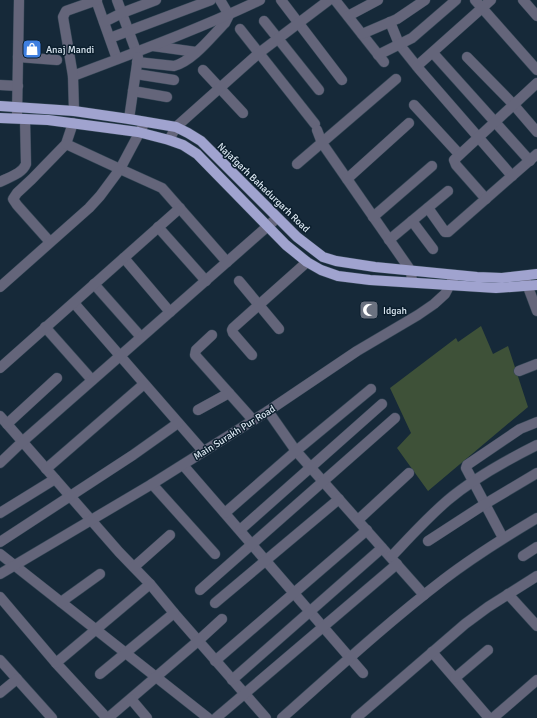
<svg xmlns="http://www.w3.org/2000/svg" width="537" height="718" viewBox="0 0 537 718" font-family="Signika,sans-serif">
<style>
.green{fill:#3e5138}
.lines{fill:none;stroke-linecap:round;stroke-linejoin:round}
.minor-casing{stroke:#354756;stroke-width:11}
.major-casing{stroke:#354756;stroke-width:11}
.minor{stroke:#64657a;stroke-width:10}
.major{stroke:#a0a3cf;stroke-width:10}
.labels{text-anchor:middle;stroke-width:3;stroke-linejoin:round;paint-order:stroke}
.poi-label{font-size:10px;fill:#dae6f0;stroke:#0c1f2e;text-anchor:start}
.street-label{font-size:10px;fill:#dae6f0;stroke:#0c1f2e}
</style>
<rect width="100%" height="100%" fill="#162939"/>
<path class="green" d="M481 326 493 354 508 346 528 407 428 491 397 448 411 433 390 388 456 338 458 342Z"/>
<g class="lines">
<g class="minor-casing">
<g id="minor">
<path d="M96 0 117 59"/>
<path d="M117 0 136 51"/>
<path d="M281 0 342 80"/>
<path d="M335 0 384 62"/>
<path d="M475 0 537 70"/>
<path d="M523 0 537 16"/>
<path d="M348 16 378 0"/>
<path d="M264 21 319 90"/>
<path d="M104 22 122 13 156 0"/>
<path d="M390 22 399 44 419 69 512 176"/>
<path d="M240 29 315 124"/>
<path d="M362 34 397 19 425 0"/>
<path d="M110 38 211 0"/>
<path d="M153 46 196 52"/>
<path d="M433 53 530 161"/>
<path d="M378 55 412 38 456 0"/>
<path d="M18 57 57 60"/>
<path d="M467 57 513 104 537 132"/>
<path d="M137 62 174 66C193 61 212 36 225 23L229 15 220 0"/>
<path d="M417 66 491 0"/>
<path d="M203 70 243 113"/>
<path d="M136 74 174 80"/>
<path d="M73 76C136 52 199 29 260 0"/>
<path d="M0 85 18 86"/>
<path d="M133 91 167 97"/>
<path d="M414 105 459 154"/>
<path d="M74 111 73 76 63 17 66 11 97 0"/>
<path d="M17 116 19 0"/>
<path d="M129 119 138 57"/>
<path d="M145 122 120 169 162 188 227 262"/>
<path d="M317 130 322 143 411 271 412 282"/>
<path d="M169 140 176 127 259 53 329 0"/>
<path d="M297 164 396 79"/>
<path d="M347 179 409 123"/>
<path d="M0 182C9 177 22 174 26 164L25 119"/>
<path d="M486 199 456 165 454 160 537 83"/>
<path d="M428 208 445 232H448L537 154"/>
<path d="M373 217 432 166"/>
<path d="M412 221 433 249"/>
<path d="M158 227 206 281"/>
<path d="M389 240 448 191"/>
<path d="M50 242 17 205 13 199 17 193 32 179 66 144 73 123"/>
<path d="M124 258 170 312"/>
<path d="M525 279 537 311"/>
<path d="M239 281 279 329"/>
<path d="M94 284 141 337"/>
<path d="M0 287 89 208 100 196 120 169 66 144"/>
<path d="M74 303 203 451"/>
<path d="M45 327 92 380"/>
<path d="M212 335 196 350 195 355 253 420"/>
<path d="M252 355 233 333 232 330 233 328 307 262"/>
<path d="M0 368 180 208"/>
<path d="M519 371 537 364"/>
<path d="M198 410 229 393"/>
<path d="M268 411 296 451 424 595"/>
<path d="M0 416 119 552 150 584 174 613 266 718"/>
<path d="M7 424 57 378"/>
<path d="M0 463 22 442 277 218"/>
<path d="M183 465 363 673"/>
<path d="M46 469 144 384"/>
<path d="M152 484 215 554"/>
<path d="M0 513 55 479"/>
<path d="M225 513 296 451 371 389"/>
<path d="M358 520 409 473"/>
<path d="M240 530 382 404"/>
<path d="M503 538 466 468 467 465 520 429 537 422"/>
<path d="M428 541 485 504 537 473"/>
<path d="M0 542 133 455 178 423"/>
<path d="M0 554 208 718"/>
<path d="M523 556 537 547"/>
<path d="M391 557C409 538 427 518 448 500 473 479 507 460 537 445"/>
<path d="M134 567 170 535"/>
<path d="M0 574 152 484 268 411 357 351 418 315 434 304 445 294 455 275"/>
<path d="M200 590 395 418"/>
<path d="M508 594 537 626"/>
<path d="M0 597 56 663 104 715 108 718 198 641 222 619"/>
<path d="M61 602 100 574"/>
<path d="M215 603 339 499"/>
<path d="M432 652 489 718"/>
<path d="M0 660 52 718"/>
<path d="M215 661 367 530"/>
<path d="M56 663 150 584"/>
<path d="M100 674 174 613"/>
<path d="M455 678 488 650"/>
<path d="M232 680 382 548"/>
<path d="M0 693 17 679"/>
<path d="M131 699 147 718"/>
<path d="M216 718 397 564"/>
<path d="M282 718C335 671 387 623 443 580 473 557 505 537 537 518"/>
<path d="M356 718 465 624 488 607 537 576"/>
<path d="M493 718 537 680"/>
</g>
</g>
<g class="major-casing">
<g id="major">
<path d="M0 106 74 111 129 119 176 127 188 133 201 141 297 237 323 257 336 261 375 267 477 277 502 278 537 274"/>
<path d="M0 118 48 120 138 132 169 140 183 145 197 154 286 245 307 262 321 270 338 276 370 280 496 288 537 285"/>
</g>
</g>
<use href="#minor" class="minor"/>
<use href="#major" class="major"/>
</g>
<defs>
<g id="shop-square" transform="scale(1)"><rect x="-9" y="-9" width="18" height="18" rx="4" fill="#3f7fe0" stroke="#0c1f2e"/><path d="M-5-2.5h2.3a2.7 3.5 0 0 1 5.4 0H5L5.5 6h-11ZM-1.5-2.5h3a1.5 2.3 0 0 0-3 0Z" fill="#fff"/></g>
<g id="mosque-square" transform="scale(1)"><rect x="-9" y="-9" width="18" height="18" rx="4" fill="#6b7280" stroke="#0c1f2e"/><path d="M3.5-4.9A6 6 0 1 0 3.5 4.9A5 5 0 1 1 3.5-4.9Z" fill="#fff"/></g>
</defs>
<g fill-rule="evenodd">
<use href="#shop-square" x="32" y="49"/>
<use href="#mosque-square" x="369" y="310"/>
</g>
<g class="labels">
<g class="poi-label">
<text x="46" y="53">Anaj Mandi</text>
<text x="383" y="314">Idgah</text>
</g>
<g class="street-label">
<text transform="translate(264 187) rotate(44)" y="4">Najafgarh Bahadurgarh Road</text>
<text transform="translate(234 432) rotate(-32)" y="4">Main Surakh Pur Road</text>
</g>
</g>
</svg>
